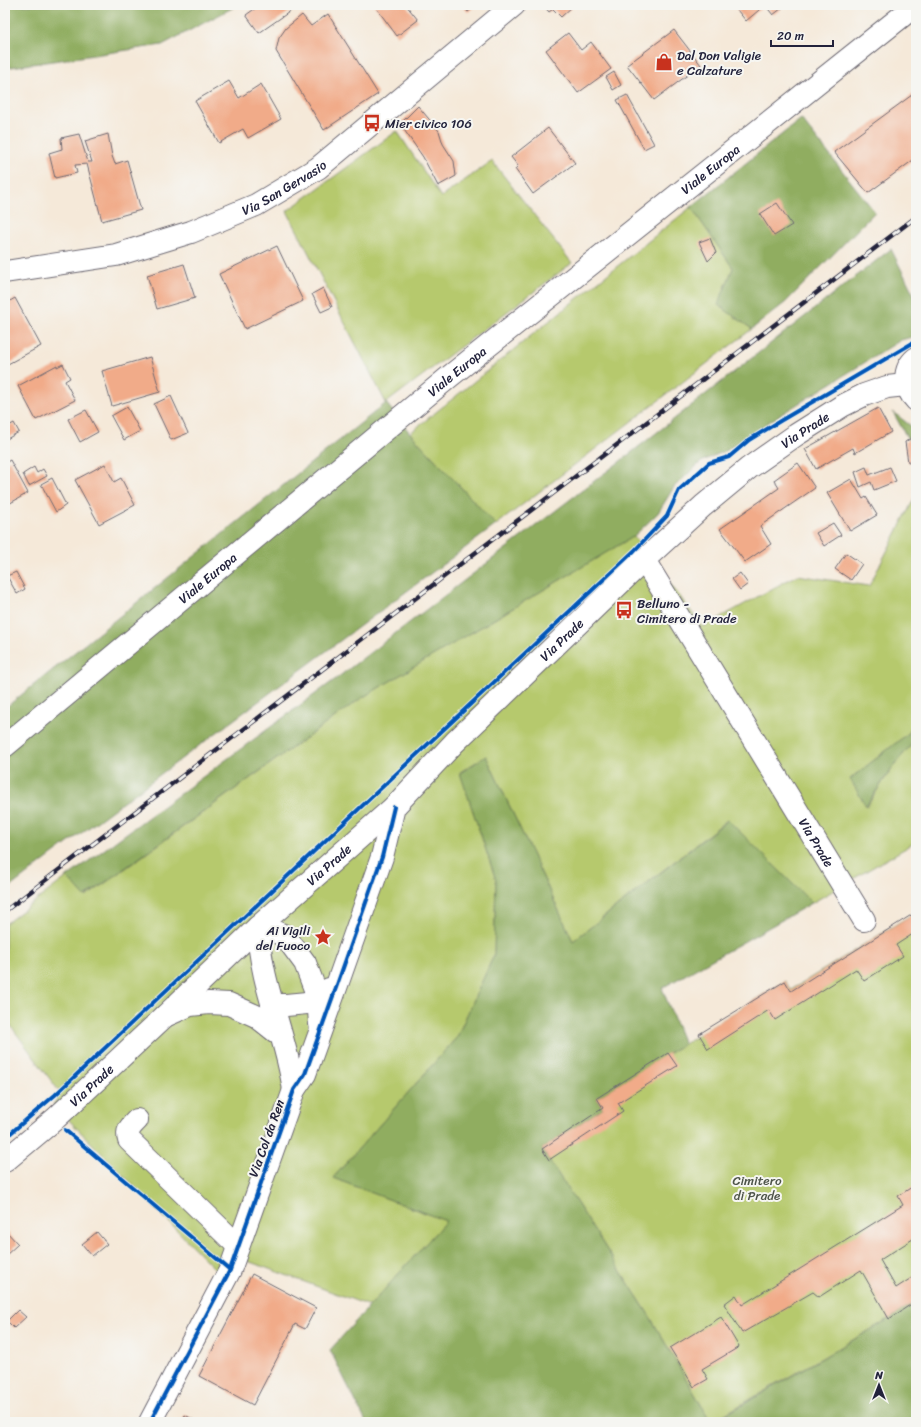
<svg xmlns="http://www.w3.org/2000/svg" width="921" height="1427" viewBox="0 0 921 1427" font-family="Sriracha,sans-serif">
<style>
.green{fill:#b6c96d;stroke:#6c7654}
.forest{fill:#90ad60;stroke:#59684e}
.building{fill:#f1ab89}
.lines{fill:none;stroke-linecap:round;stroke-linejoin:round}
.minor-casing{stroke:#6c6872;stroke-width:24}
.tertiary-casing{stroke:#6c6872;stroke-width:24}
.secondary-casing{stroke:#6c6872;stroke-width:24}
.primary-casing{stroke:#6c6872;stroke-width:24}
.minor{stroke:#fff;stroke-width:22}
.tertiary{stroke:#fff;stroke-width:22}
.secondary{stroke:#fff;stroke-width:22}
.primary{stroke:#fff;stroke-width:22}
.rail-casing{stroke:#22223b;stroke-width:4.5}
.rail{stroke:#f6f6f2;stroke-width:3;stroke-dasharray:9;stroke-linecap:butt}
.cycleway-casing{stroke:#f6f6f2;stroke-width:6}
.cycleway{stroke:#0057b8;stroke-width:4}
.labels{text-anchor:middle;stroke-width:4;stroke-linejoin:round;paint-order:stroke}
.poi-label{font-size:13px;fill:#22223b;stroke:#f6f6f2;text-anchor:start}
.street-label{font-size:13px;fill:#22223b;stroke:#f6f6f2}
.park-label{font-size:13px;fill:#4e544a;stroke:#f6f6f2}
</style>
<rect width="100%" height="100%" fill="#f6f6f2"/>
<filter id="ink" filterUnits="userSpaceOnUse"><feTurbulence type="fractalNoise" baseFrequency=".025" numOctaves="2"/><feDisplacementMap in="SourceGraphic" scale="8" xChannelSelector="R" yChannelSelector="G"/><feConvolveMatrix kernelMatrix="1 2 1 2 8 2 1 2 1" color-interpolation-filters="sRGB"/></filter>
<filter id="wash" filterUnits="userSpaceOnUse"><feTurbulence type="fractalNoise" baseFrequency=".012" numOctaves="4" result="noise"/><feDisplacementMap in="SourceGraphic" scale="16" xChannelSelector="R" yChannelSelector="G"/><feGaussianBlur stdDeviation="0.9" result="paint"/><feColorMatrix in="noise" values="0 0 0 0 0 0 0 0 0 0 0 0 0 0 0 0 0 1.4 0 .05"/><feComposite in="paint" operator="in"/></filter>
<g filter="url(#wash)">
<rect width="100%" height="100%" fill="#f5e9d9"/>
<g class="green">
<path d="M397 131 441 197 492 161 572 263 386 403 287 211Z"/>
<path d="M691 207 733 268 719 305 752 329 496 525 410 433Z"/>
<path d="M916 495V712L910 732 850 779 867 806 894 765 916 739V842L812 903 727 820 573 941 486 756 460 772 496 880 494 955 457 1037 333 1178 446 1221 370 1306 223 1252 218 1272 53 1104 61 1094 5 1018V924L67 877 86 897 360 699 634 536 703 627 797 575 869 586Z"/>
<path d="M916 912V1301L889 1319 711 1422 649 1315 542 1149 603 1108 597 1098 785 981 791 990Z"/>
</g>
<g class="forest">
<path d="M5 5H238L162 45 5 68Z"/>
<path d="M801 119 875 212 786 302 752 329 718 305 733 268 691 207Z"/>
<path d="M891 249 916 299V336L901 340 772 420 727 450 701 462 674 487 658 513 634 536 360 699 85 897 67 877 337 678 623 459Z"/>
<path d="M386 403 410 433 496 525 52 855 5 891V708Z"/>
<path d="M893 412 916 430V454Z"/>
<path d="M916 712V739L894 765 866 806 850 779 910 732Z"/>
<path d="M486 756 573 941 728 820 812 903 662 988 684 1044 597 1098 603 1108 542 1149 649 1315 711 1422H366L330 1350 446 1221 333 1178 457 1037 494 955 496 880 460 773Z"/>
<path d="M916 1301V1422H713L889 1319Z"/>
</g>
<g id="blocks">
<g class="building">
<path d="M260 5H288L292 10 259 33 246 15Z"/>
<path d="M374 5H406L418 20 397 36Z"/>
<path d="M462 5H476L468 12Z"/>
<path d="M543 5H574L561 17 553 9 549 12Z"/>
<path d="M733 5H786L773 15 765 5 746 21Z"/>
<path d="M328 14 378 94 324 130 276 51 279 38 286 28 302 15 311 26Z"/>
<path d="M674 30 701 65 654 100 627 65Z"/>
<path d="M568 33 581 50 591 42 611 69 578 93 546 50Z"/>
<path d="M614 72 621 85 613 90 606 77Z"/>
<path d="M229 81 239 98 261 84 281 119 248 138 243 129 219 143 195 101Z"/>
<path d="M916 92V158L868 193 834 152Z"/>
<path d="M627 95 654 144 644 149 617 100Z"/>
<path d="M418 106 439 131 443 144 454 161 456 176 438 186 423 157 400 124Z"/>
<path d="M548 128 575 163 533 194 515 169 518 166 511 157Z"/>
<path d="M79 134 88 162H92L85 141 108 134 112 156 115 164 127 160 141 210 102 221 87 164 75 165 77 173 55 178 49 153 62 149 61 138Z"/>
<path d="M777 203 792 225 774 236 760 214Z"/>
<path d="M710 238 716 253 708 261 699 242Z"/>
<path d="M277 246 303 301 245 329 219 274Z"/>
<path d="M184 264 195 298 157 309 147 275Z"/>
<path d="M323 288 332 307 321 312 312 294Z"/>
<path d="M15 298 41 346 6 365 5 304Z"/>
<path d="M150 357 160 392 112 406 102 371Z"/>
<path d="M63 364 70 378 65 381 75 400 36 420 18 386 57 365V367Z"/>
<path d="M171 396 188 433 171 440 154 404Z"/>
<path d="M127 407 140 431 124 440 111 416Z"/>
<path d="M878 408 891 432 855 453 853 448 816 469 805 449Z"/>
<path d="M86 410 98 432 80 442 68 419Z"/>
<path d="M14 423 19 432 5 440V428Z"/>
<path d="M916 435V461L908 462 905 442Z"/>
<path d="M10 460 28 493 5 506V463Z"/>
<path d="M798 463 815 488 760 526 771 544 745 562 720 529 779 488 774 480Z"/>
<path d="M105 464 114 482 121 478 135 505 99 524 75 480Z"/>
<path d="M34 467 37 473 43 469 47 476 29 486 23 474Z"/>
<path d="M866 467 869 475 890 467 896 481 874 490 871 482 860 487 855 472Z"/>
<path d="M52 478 66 505 56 512 41 484Z"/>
<path d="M851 479 863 499 866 497 877 515 850 531 827 493Z"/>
<path d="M833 523 841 535 824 546 816 533Z"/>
<path d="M846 553 862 564 851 580 835 569Z"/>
<path d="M16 572 25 589 17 594 7 576Z"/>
<path d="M740 573 748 584 740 590 732 579Z"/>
<path d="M916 912V932L896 945 903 956 864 981 856 969 775 1020 769 1010 708 1049 699 1034 785 981 791 991Z"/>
<path d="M668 1053 677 1066 618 1103 623 1111 549 1160 542 1149 603 1108 597 1098Z"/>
<path d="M912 1187 916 1193V1237L880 1260 896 1288 916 1275V1301L889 1319 861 1270 819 1297 813 1292 742 1333 724 1304 736 1295 742 1305 903 1205 898 1196Z"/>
<path d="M5 1230 18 1244 5 1256Z"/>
<path d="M97 1232 107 1244 92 1256 82 1244Z"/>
<path d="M252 1274 316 1308 305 1329 295 1324 253 1405 199 1376Z"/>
<path d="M18 1310 26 1317 14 1328 7 1321Z"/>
<path d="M721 1317 739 1347 702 1369 708 1379 694 1387 670 1348Z"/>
<path d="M185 1415 198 1422H181Z"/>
</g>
</g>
</g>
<g filter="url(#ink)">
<use href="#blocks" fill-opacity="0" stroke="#6c6872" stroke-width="1"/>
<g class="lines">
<g class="minor-casing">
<g id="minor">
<path id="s1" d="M644 560 864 920"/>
<path d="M272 1005H286L307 1003 329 989"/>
<path d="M165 1016 190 1005 209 1003 229 1004 256 1016 280 1035"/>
<path d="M294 1090C286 1035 260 984 258 927L276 932 285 936 305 963 318 997 320 1024"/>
<path d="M137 1120C130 1127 126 1131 129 1140L238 1246"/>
<path d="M150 1422 230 1270 294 1090 305 1074 338 982 382 857 394 807"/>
</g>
</g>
<g class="tertiary-casing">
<g id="tertiary">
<path id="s2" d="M5 272 116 255 191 232 256 205 318 168 514 5"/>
</g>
</g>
<g class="secondary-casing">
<g id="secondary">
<path d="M916 358C902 370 904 388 916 400"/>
<path id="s3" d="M5 1161 55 1119 165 1016 258 927 394 807 455 742 644 560 703 506 749 468 796 435 842 406 864 395 887 387 906 385"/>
</g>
</g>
<g class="primary-casing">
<g id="primary">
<path id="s4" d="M5 746 449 377 916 5"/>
</g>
</g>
<use href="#minor" class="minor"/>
<use href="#tertiary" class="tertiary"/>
<use href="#secondary" class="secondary"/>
<use href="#primary" class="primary"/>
<g class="rail-casing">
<path id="rail" d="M5 911 916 217"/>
</g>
<use href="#rail" class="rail"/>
<g class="cycleway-casing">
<g id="cycleway">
<path d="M65 1130 230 1270"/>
<path d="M5 1138 55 1095 396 774 634 551 667 516 679 490 709 463 729 457 749 440 780 421 916 341"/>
<path d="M150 1422 230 1270 294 1090 305 1074 338 982 382 857 394 807"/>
</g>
</g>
<use href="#cycleway" class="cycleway"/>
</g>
</g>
<defs>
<g id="shop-bare" transform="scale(1.38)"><path d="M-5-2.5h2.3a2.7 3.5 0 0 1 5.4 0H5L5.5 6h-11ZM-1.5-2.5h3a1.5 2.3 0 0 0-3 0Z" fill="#c8321e" stroke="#f6f6f2" stroke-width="2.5" paint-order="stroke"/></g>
<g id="bus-bare" transform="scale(1.38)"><path d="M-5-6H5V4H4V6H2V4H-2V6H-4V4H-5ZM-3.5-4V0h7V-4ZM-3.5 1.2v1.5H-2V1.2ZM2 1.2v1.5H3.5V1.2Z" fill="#c8321e" stroke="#f6f6f2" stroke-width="2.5" paint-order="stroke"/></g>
<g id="sight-bare" transform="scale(1.38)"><path d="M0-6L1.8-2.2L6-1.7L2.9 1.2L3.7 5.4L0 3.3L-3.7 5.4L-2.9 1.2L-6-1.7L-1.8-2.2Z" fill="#c8321e" stroke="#f6f6f2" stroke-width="2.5" paint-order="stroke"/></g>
</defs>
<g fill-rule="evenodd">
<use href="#shop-bare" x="664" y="62"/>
<use href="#bus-bare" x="372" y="123"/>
<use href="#bus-bare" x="624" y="610"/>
<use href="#sight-bare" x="323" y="937"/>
</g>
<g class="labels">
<g class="poi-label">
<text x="677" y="60">Dal Don Valigie<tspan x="677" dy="15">e Calzature</tspan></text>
<text x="385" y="128">Mier civico 106</text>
<text x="637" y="608">Belluno -<tspan x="637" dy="15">Cimitero di Prade</tspan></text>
<text x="310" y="935" text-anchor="end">Ai Vigili<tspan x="310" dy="15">del Fuoco</tspan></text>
</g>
<g class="street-label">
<text dy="5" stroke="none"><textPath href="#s4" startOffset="911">Viale Europa</textPath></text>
<text dy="5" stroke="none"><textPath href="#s2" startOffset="294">Via San Gervasio</textPath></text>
<text dy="5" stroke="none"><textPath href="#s4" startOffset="587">Viale Europa</textPath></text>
<text dy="5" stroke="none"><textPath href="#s3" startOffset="1085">Via Prade</textPath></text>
<text dy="5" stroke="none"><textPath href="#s4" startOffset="263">Viale Europa</textPath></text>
<text dy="5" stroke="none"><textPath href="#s3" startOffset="763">Via Prade</textPath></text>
<text dy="5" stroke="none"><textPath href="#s1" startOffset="331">Via Prade</textPath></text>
<text dy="5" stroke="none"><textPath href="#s3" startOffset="439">Via Prade</textPath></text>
<text dy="5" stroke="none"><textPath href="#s3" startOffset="115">Via Prade</textPath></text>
<text transform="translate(266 1138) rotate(-70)" y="5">Via Col da Ren</text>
</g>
<g class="park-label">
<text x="757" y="1185">Cimitero<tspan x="757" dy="15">di Prade</tspan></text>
</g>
</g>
<rect width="921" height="1427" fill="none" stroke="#f6f6f2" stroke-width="20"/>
<g transform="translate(879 1385)" stroke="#f6f6f2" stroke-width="3" paint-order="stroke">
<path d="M0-3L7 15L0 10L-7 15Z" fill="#22223b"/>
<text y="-6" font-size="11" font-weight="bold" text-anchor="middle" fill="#22223b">N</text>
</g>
<path d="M771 40v6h62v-6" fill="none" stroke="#22223b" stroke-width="2"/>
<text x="777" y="40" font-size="12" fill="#22223b" stroke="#f6f6f2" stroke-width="3" paint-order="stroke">20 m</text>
</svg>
